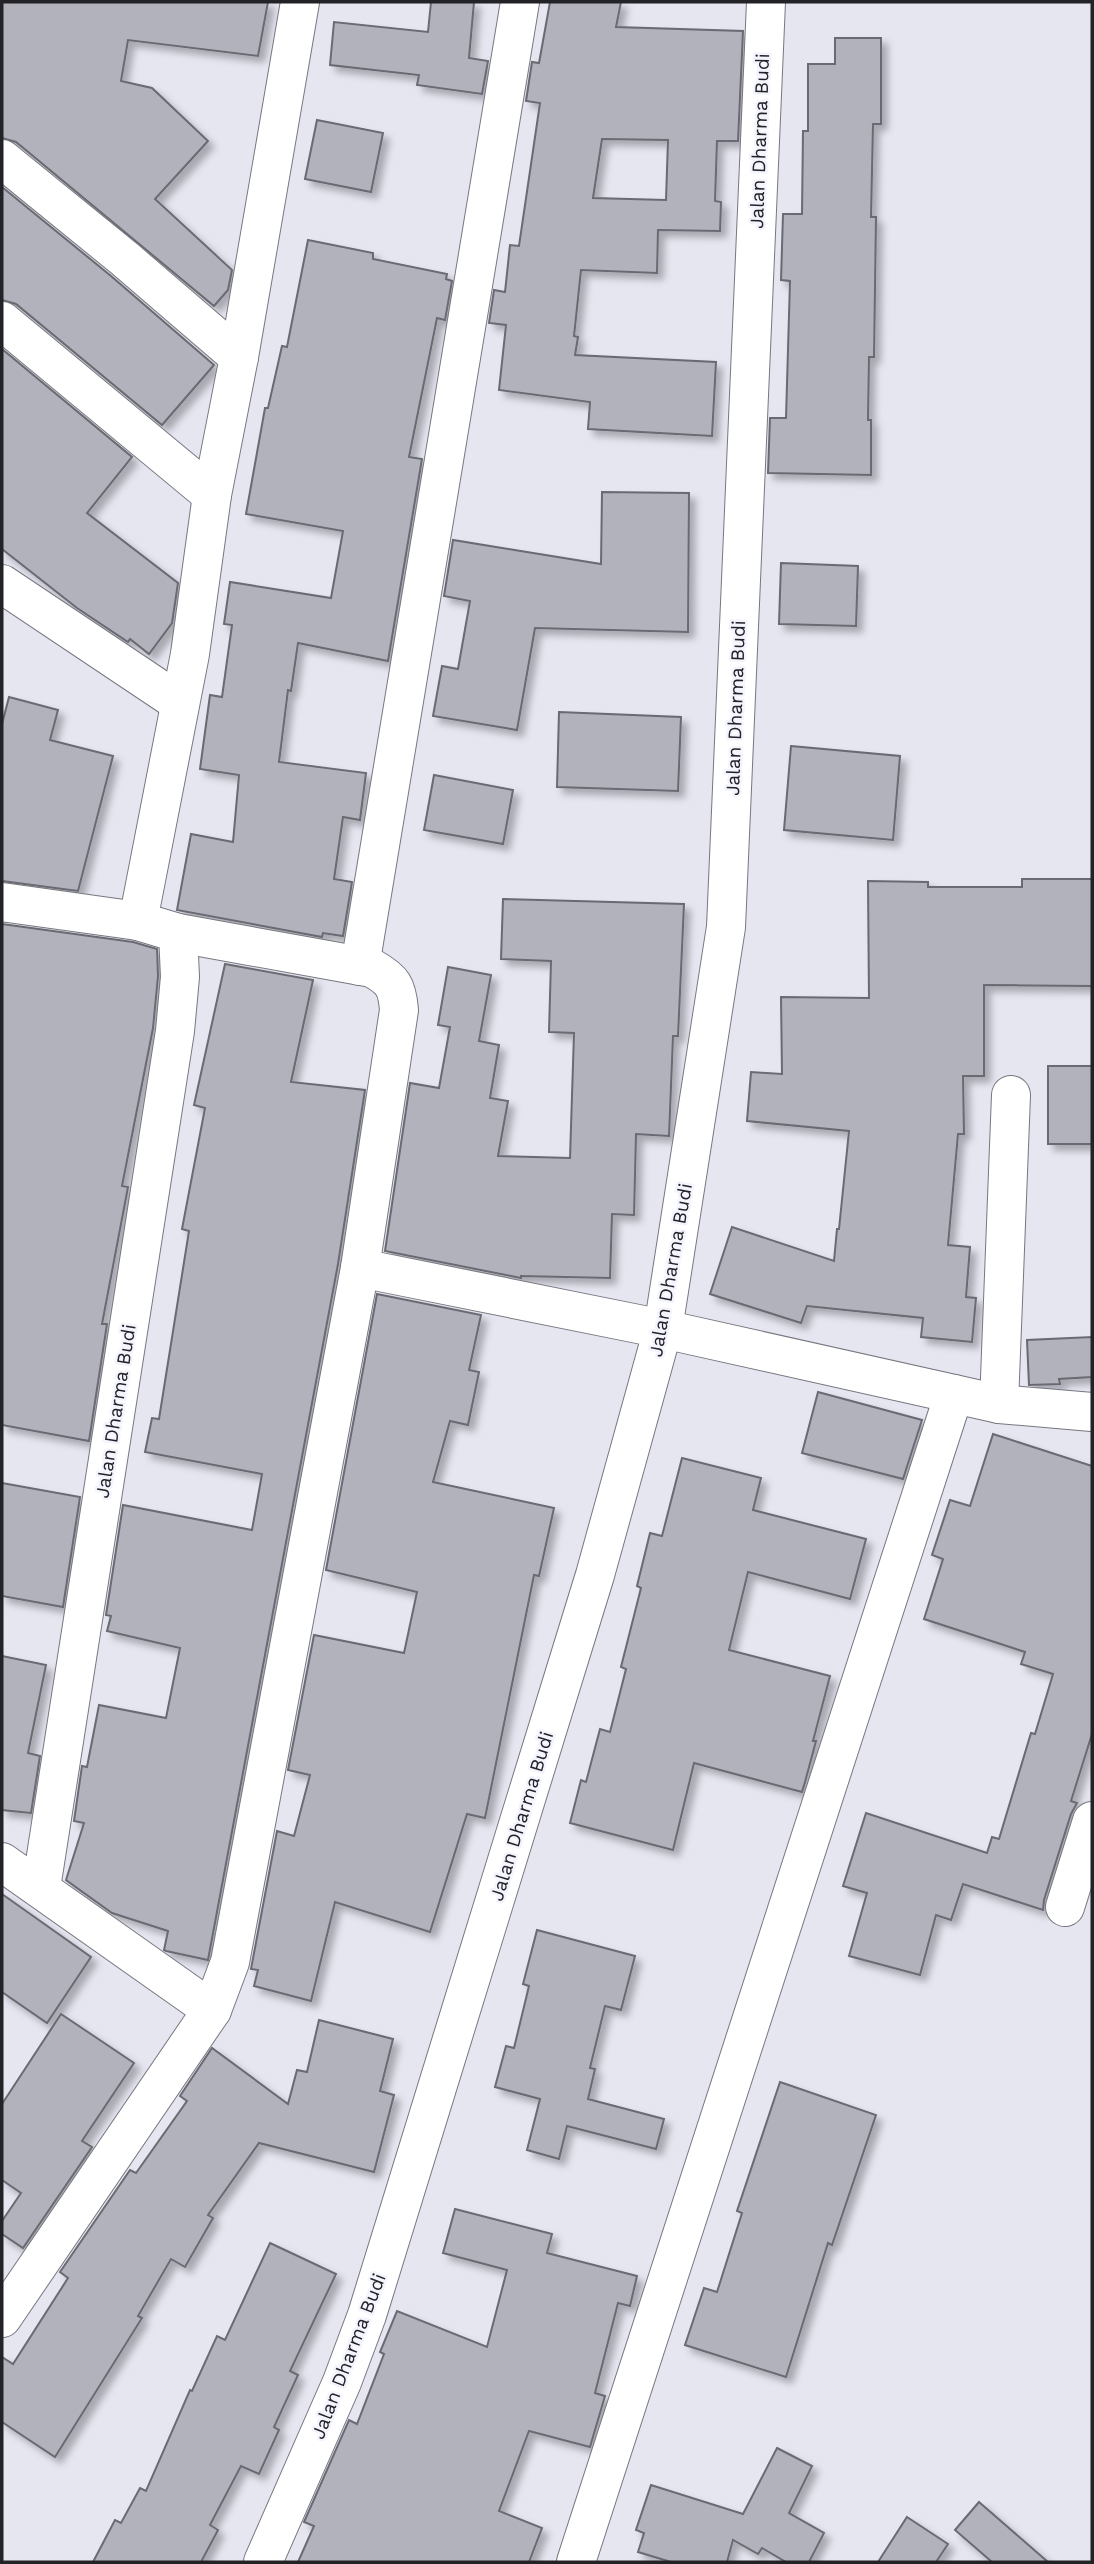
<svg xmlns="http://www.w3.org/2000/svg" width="1094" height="2564" viewBox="0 0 1094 2564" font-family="'Work Sans',sans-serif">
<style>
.building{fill:#b1b2bb;stroke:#696a72;stroke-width:2;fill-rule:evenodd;filter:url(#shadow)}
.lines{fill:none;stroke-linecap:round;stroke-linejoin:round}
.minor-casing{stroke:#777780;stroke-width:40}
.minor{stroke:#fff;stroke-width:38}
.labels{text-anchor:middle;stroke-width:5;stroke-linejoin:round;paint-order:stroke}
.street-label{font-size:19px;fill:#232327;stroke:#f3f4fd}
</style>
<defs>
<filter id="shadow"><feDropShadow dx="6" dy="6" stdDeviation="3.5" flood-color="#0004"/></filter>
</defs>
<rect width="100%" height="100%" fill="#e5e6f0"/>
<g class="building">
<path d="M2 2H268L258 56 128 40 121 81 152 88 208 141 155 199 232 270 228 290 214 306 16 142 2 138Z"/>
<path d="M431 2H474L469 58 488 61 482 94 417 85 419 75 330 65 334 22 428 32Z"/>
<path d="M550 2H621L616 27 743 31 738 141H717L715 201 721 202 720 231 658 230 657 273 581 270 574 336 578 337 575 355 716 362 712 436 588 429 590 402 499 390 506 325 489 323 494 290 505 292 510 245 519 246 540 103 526 101 532 62 539 63ZM602 139 668 140 666 200 593 198Z"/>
<path d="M835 38H881V124H873L871 217H876L874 357H869L868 420H871V475L768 473 770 418H786L790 281 781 280 783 214H802L803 131H808V64H835Z"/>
<path d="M317 120 383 133 371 192 305 179Z"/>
<path d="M2 187 111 276 214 365 162 425 16 304 2 300Z"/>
<path d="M308 240 373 253V259L447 274 446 279 452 281 445 320 437 318 409 457 422 459 388 661 298 643 291 691 288 690 279 762 366 773 360 820 343 817 334 879 352 882 343 936 323 933 322 937 177 910 191 834 233 842 239 775 200 769 210 695 222 697 232 625 224 624 230 582 331 598 343 531 246 514 265 408H268L282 346 287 347Z"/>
<path d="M2 349 132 457 87 513 178 583 172 623 149 654 130 639 128 642 77 608 2 549Z"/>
<path d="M602 492 689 493 688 632 535 628 517 730 433 716 442 666 458 669 470 601 444 596 453 540 601 564Z"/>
<path d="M781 563 858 566 856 626 779 624Z"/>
<path d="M9 697 58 710 50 740 113 756 78 891 2 881V724Z"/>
<path d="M559 712 681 717 678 791 557 787Z"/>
<path d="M791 746 900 756 893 840 784 830Z"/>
<path d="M434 775 513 790 503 844 424 830Z"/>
<path d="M1022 879H1092V986L984 985V1076H963L964 1134H958L948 1245 970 1247 966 1297 976 1298 972 1342 921 1337 923 1318 807 1306 801 1323 710 1294 732 1227 834 1261 837 1229H839L849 1131 747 1121 751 1072 782 1074 781 997 869 998 868 881 928 882V887H1022Z"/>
<path d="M503 899 684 904 678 1036H673L669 1136 636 1134 634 1215 612 1214 610 1278 521 1276V1278L385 1251 410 1083 439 1088 450 1027 438 1025 448 967 491 975 479 1041 499 1045 490 1098 508 1101 498 1156 570 1158 574 1033 549 1032 551 961 501 959Z"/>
<path d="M2 924 133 942 157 949 158 976 153 1028 122 1186 128 1187 102 1324H107L89 1441 2 1425Z"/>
<path d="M225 964 313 980 291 1082 365 1090 338 1264 208 1960 166 1951 164 1950 168 1931 112 1913 66 1880 84 1823 74 1821 82 1766 87 1767 99 1705 166 1718 180 1648 107 1631 111 1616 106 1615 123 1505 252 1530 262 1474 145 1452 152 1418 159 1419 189 1231 182 1229 205 1108 194 1105Z"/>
<rect x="1048" y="1066" width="44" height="78"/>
<path d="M377 1294 481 1315 469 1370 479 1372 468 1425 450 1421 433 1482 554 1508 539 1576 534 1575 485 1818 467 1814 430 1932 335 1902 311 2001 254 1986 258 1970 251 1969 277 1831 294 1836 310 1775 288 1770 314 1635 404 1653 417 1592 326 1570Z"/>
<path d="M1092 1337V1377L1059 1379 1060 1384 1029 1385 1027 1340Z"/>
<path d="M818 1392 922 1420 903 1479 802 1453Z"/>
<path d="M993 1434 1092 1466V1734L1071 1801 1077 1803 1071 1814 1044 1900 1043 1910 963 1884 951 1920 936 1915 920 1975 849 1956 867 1893 843 1886 866 1813 987 1853 992 1837 999 1839 1031 1733 1035 1734 1053 1674 1021 1664 1025 1652 924 1619 943 1559 932 1555 950 1500 970 1506Z"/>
<path d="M682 1458 761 1478 753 1510 866 1539 850 1599 748 1572 729 1650 830 1676 813 1741H816L805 1782 802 1792 694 1763 673 1850 570 1823 581 1780 586 1782 600 1729 610 1732 626 1669 621 1667 641 1588 637 1586 650 1533 662 1536Z"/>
<path d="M2 1483 80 1497 63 1607 2 1596Z"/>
<path d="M2 1656 46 1665 28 1753 40 1756 31 1813 2 1810Z"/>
<path d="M2 1894 91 1957 47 2023 2 1992Z"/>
<path d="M537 1930 635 1956 621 2010 605 2006 590 2068 595 2069 588 2099 664 2119 656 2149 567 2126 559 2159 527 2150 540 2099 495 2087 506 2046 514 2048 529 1986 523 1984Z"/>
<path d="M61 2014 134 2063 82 2141 92 2147 23 2248 2 2234V2221L21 2193 2 2180V2104Z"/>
<path d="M319 2020 393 2039 380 2091 394 2095 374 2172 259 2143 208 2215 213 2218 185 2267 171 2259 138 2316 142 2318 55 2457 2 2422V2357L13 2364 68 2278 60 2272 130 2170 136 2173 187 2101 180 2096 212 2048 288 2104 297 2070 307 2072Z"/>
<path d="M780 2082 876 2115 832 2245 828 2243 786 2377 685 2345 704 2288 717 2292 742 2213 737 2211Z"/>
<path d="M455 2209 552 2234 547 2253 637 2276 630 2306 618 2303 595 2393 605 2396 590 2447 529 2431 499 2511 542 2528 529 2562H298L314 2526 304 2522 349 2420 357 2424 384 2354 380 2352 397 2311 487 2347 507 2270 443 2253Z"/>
<path d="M270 2243 336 2274 290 2371 298 2375 274 2427 279 2430 259 2474 241 2466 210 2525 218 2530 201 2562H93L115 2520 121 2523 140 2488 146 2491 190 2390 192 2391 217 2336 225 2340Z"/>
<path d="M777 2448 812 2466 789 2513 824 2533 809 2562H786L762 2548 758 2554 733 2540 727 2562H671L638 2552 644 2533 636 2530 651 2485 743 2514Z"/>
<path d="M979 2502 1048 2562H992L955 2530Z"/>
<path d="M907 2517 948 2544 936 2562H878Z"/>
</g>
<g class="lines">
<g class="minor-casing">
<g id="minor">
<path d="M2 159 125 259 239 357"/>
<path d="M2 321 212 495"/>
<path d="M2 584 180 703"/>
<path d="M2 902 138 921 178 933 372 968C393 980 397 986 399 1010L360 1268 663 1329 999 1404 1092 1412"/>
<path d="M138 921 190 654 212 495 239 357 300 2"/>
<path d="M360 966 520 2"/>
<path d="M999 1404 1011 1095"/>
<path d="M2 1862 212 2010"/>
<path d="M41 1888 175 1031 180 977 178 933"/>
<path d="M1065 1907 1092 1821"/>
<path d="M2 2318 212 2010 230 1962 360 1268"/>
<path d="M263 2562 342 2382 367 2315 595 1575 663 1329 726 927 766 2"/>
<path d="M576 2562 954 1394"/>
</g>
</g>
<use href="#minor" class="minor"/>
</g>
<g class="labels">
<g class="street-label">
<text transform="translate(759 141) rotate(-88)" y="7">Jalan Dharma Budi</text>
<text transform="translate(735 708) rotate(-88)" y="7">Jalan Dharma Budi</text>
<text transform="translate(670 1270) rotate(-80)" y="7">Jalan Dharma Budi</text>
<text transform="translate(115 1411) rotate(-81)" y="7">Jalan Dharma Budi</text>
<text transform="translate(521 1816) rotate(-73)" y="7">Jalan Dharma Budi</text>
<text transform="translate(348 2356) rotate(-69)" y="7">Jalan Dharma Budi</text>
</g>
</g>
<rect width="1094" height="2564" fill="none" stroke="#232327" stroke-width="7"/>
</svg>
